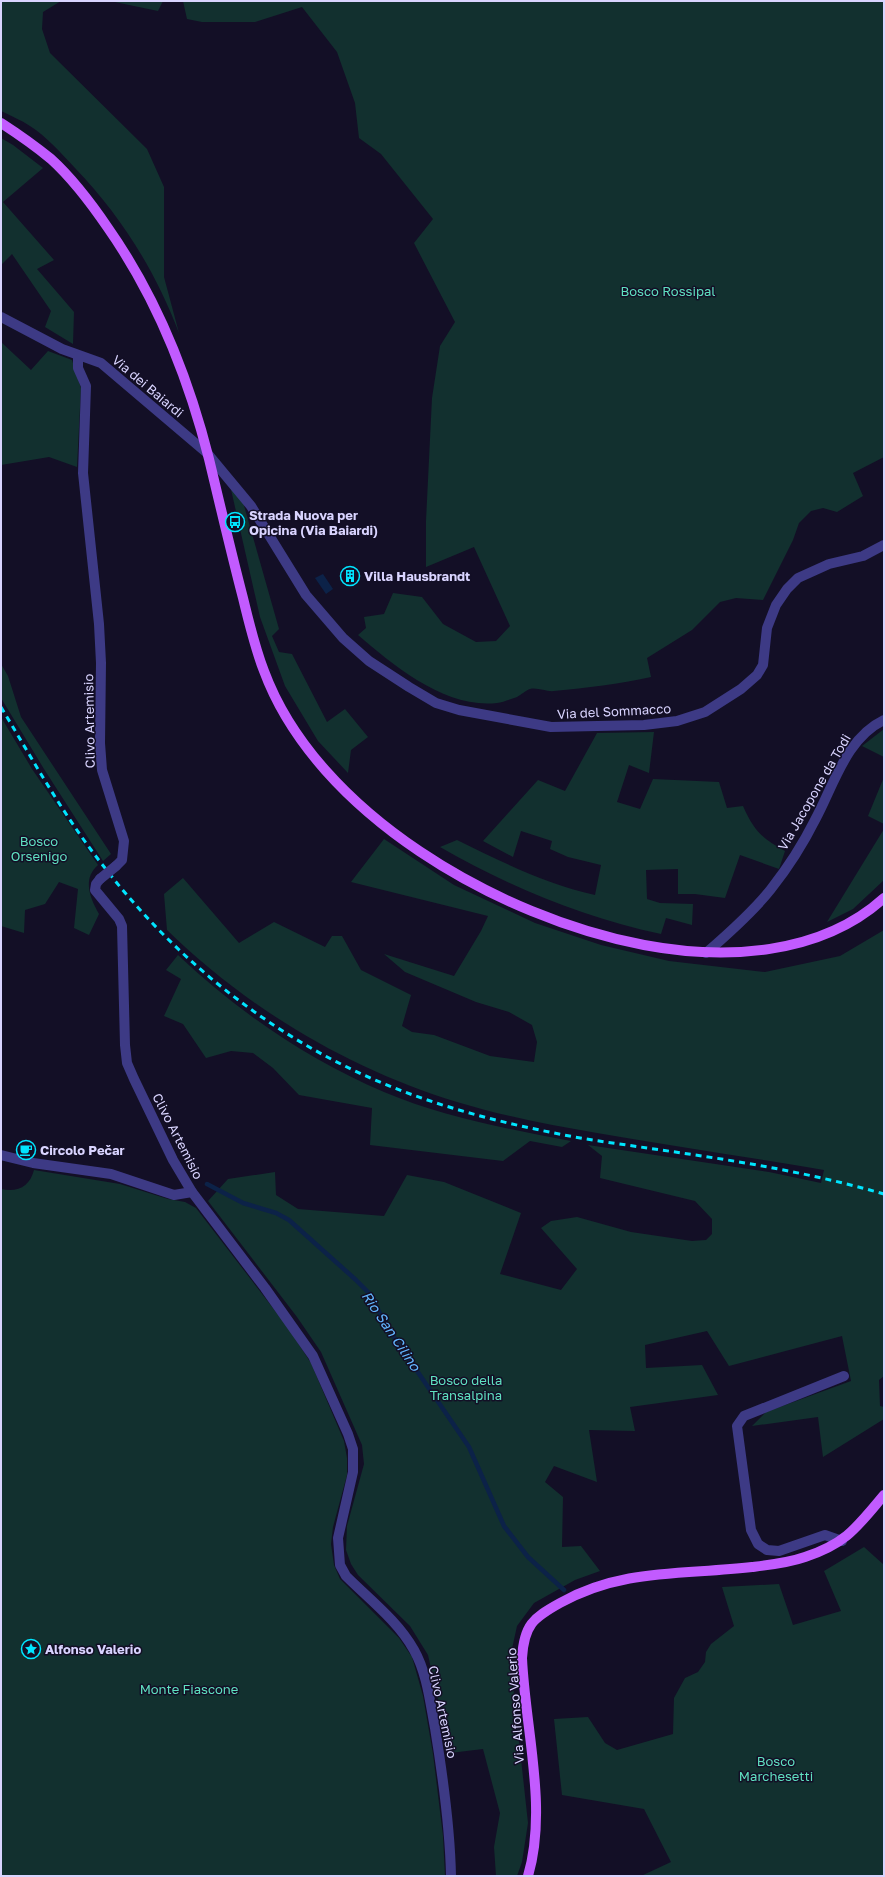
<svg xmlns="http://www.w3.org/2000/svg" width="885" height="1877" viewBox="0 0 885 1877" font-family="'Golos Text',sans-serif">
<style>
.green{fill:#12302f}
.water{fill:#0c2248}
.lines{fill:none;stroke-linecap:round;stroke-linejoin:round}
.stream{stroke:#0c2248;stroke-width:4.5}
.minor{stroke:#3d3a85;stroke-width:10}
.primary{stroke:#c25bff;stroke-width:10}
.rail{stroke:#00e5ff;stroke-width:3;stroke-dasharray:6 5;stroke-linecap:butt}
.minor-bridge{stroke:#3d3a85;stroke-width:10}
.labels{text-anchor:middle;stroke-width:3;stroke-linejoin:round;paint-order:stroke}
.park-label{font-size:13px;fill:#5fe0c0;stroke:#130f26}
.street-label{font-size:13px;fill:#d9d4ff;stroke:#130f26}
.poi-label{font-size:13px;font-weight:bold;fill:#d9d4ff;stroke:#130f26;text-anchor:start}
.water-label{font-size:14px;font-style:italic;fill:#62b6ff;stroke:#130f26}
</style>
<rect width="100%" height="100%" fill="#130f26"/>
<g class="green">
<path d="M1 1H61L43 12 42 29 50 53 147 149 164 187V277L179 333C155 270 121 216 75 168 61 153 47 137 30 126 21 120 11 116 1 111Z"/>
<path d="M110 1H163L158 11Z"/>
<path d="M183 1H884V457L853 473 863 496 837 512 823 508 811 511 799 523 793 540 763 600 736 598 720 602 692 630 647 658 651 677C619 684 587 688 554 691 547 692 537 687 530 689 526 690 521 695 517 697 511 699 503 702 497 703 446 709 394 666 358 635L366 628 364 617 384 614 393 593 422 597 443 624 476 642 496 641 510 626 474 547 426 567V521L432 398 440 346 455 322 414 243 433 219 381 154 359 138 355 103 337 52 302 7 255 22H202L187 19Z"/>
<path d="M1 138 13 145 43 168 3 202 54 260 37 269 74 312 73 344 45 327 51 311 12 254 1 265Z"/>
<path d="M1 342 31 370 48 351 72 360 81 388 77 467 49 457 1 465Z"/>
<path d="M230 485 243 502 279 629 272 636 279 652 292 654 327 722 345 709 368 737 351 750 348 773 318 741 285 686 260 617Z"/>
<path d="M1 664 8 676 21 717 111 854 103 861 44 769 1 698Z"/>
<path d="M1 717 32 769 98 865C82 879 90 898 99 914L89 935 74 928 78 889 59 882 45 904 25 910 24 933 1 926Z"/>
<path d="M884 729V757L862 746Z"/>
<path d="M654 732 649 773 629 765 617 802 640 809 653 779 719 782 727 808 743 806C754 831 762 838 785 851L779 869 740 855 725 898 695 894H678V869L646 870 647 899 660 903 693 904 692 925 666 918 661 934C582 917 510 887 440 847L457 840C502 862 546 884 595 895L601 865 568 857 550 849 552 841 521 831 513 857 483 841 538 780 565 791 597 733Z"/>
<path d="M884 777V824L868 816Z"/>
<path d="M884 829V880L853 909 827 922Z"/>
<path d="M384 839 454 885 535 923 601 945 669 961 765 972 840 956 884 930V1376L879 1380 880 1406 884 1407V1419L823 1457 818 1417 752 1426 766 1412 851 1381 842 1336 729 1366 707 1331 645 1345 646 1368 702 1365 718 1395 630 1407 635 1431 589 1430 597 1482 554 1466 545 1482 563 1497 562 1547 581 1546 600 1571 575 1580 534 1603 517 1626 510 1658 528 1823 522 1862 517 1876H496L494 1847 500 1813 483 1749 450 1753 428 1655 410 1626 358 1575 351 1564 346 1550 347 1526 364 1464 362 1445 321 1352 297 1317 208 1201 228 1179 275 1172 276 1195 298 1209 384 1216 407 1175 444 1182 521 1213 500 1274 561 1290 577 1269 541 1228 551 1221 577 1217 631 1232 692 1241 706 1240 712 1234V1219L695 1201 600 1178 602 1156 588 1145 769 1172 821 1183 824 1170C748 1157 672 1146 597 1133 550 1125 503 1116 457 1102 349 1069 248 1009 167 930L164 894 183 878 239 943 274 922 325 947 332 936H342L361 970 411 995 402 1026 412 1032 434 1035 490 1056 534 1062 537 1042 532 1025 509 1012 476 1002 405 972 384 954 454 976 481 931 488 916 351 882Z"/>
<path d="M178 955C237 1011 308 1060 384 1092 443 1117 508 1129 571 1141L562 1147 530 1141 503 1161 370 1145 372 1108 299 1095 273 1068 253 1053 231 1051 206 1058 183 1024 164 1016 181 979 166 970Z"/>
<path d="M34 1170 120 1184 168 1199 185 1202 196 1208 286 1325 311 1363 344 1441 347 1458V1475L333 1527 331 1544 334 1565 340 1579 399 1638 412 1657 423 1696 433 1754 443 1836 445 1876H1V1189C18 1193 30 1186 34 1170Z"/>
<path d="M864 1547 884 1565V1876H641L671 1862 644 1809 562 1795 554 1719 588 1717 605 1743 617 1750 673 1734 674 1698 685 1678 698 1672 705 1662 706 1652 711 1644 734 1626 722 1587 779 1584 793 1625 841 1611 824 1571Z"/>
</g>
<path class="water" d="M323 574 333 589 326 594 315 578Z"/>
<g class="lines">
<path class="stream" d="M207 1184 243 1203 276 1213 289 1220 356 1280 371 1295 385 1324 469 1447 504 1526 528 1557 564 1590"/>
<g class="minor">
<path d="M1 317 62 349 101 363 207 453 251 506 306 595 343 638 369 661 409 687 436 703 459 710 551 727 644 725 677 721 705 712 741 689 757 675 763 665 767 628 776 605 787 589 798 578 829 564 863 556 884 545"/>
<path d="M78 356V368L86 386 83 473 99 624 101 663 100 743 102 770 124 841 122 860 116 866"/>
<path d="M100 879 96 884 95 890 119 919 122 926 125 1045 127 1063 134 1079 173 1160 192 1192 265 1288 313 1356 348 1434 353 1449V1472L338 1538 340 1565 346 1576C369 1599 398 1621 414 1650 427 1673 430 1702 435 1728 443 1777 450 1826 451 1876"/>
<path d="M706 953C728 934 753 912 771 889 786 870 804 842 815 820 834 785 846 738 884 720"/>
<path d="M1 1155 33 1163 111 1174 174 1195 192 1192"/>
<path d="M842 1541 825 1535 779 1551 767 1550 758 1544 751 1530 737 1426 744 1416 844 1376"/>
</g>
<g class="primary">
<path d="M1 123C18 134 35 146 51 159 73 179 91 203 108 228 157 298 188 376 209 459 220 505 231 552 243 598 249 623 255 648 264 671 317 814 500 918 644 945 724 960 820 956 884 898"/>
<path d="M528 1876C548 1808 525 1728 522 1658 524 1625 533 1618 560 1603 622 1568 684 1575 752 1567 769 1565 788 1563 805 1557 847 1543 857 1527 884 1495"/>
</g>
<path class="rail" d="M1 707C34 762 65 818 105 868 170 952 255 1023 351 1069 415 1100 484 1119 554 1133 587 1140 621 1144 654 1149 732 1160 808 1172 884 1194"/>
<path class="minor-bridge" d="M100 879 116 866"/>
</g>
<defs>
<g id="bus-ring" transform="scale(1)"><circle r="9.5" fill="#130f26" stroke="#00e5ff" stroke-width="1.5"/><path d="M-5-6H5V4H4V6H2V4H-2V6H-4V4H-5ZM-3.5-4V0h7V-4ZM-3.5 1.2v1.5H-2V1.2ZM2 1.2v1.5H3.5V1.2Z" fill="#00e5ff"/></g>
<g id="building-ring" transform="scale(1)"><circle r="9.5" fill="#130f26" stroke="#00e5ff" stroke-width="1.5"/><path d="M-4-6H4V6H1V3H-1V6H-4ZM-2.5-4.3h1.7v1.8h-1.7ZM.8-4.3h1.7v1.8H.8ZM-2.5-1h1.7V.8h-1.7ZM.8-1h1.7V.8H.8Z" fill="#00e5ff"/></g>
<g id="cafe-ring" transform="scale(1)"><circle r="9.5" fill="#130f26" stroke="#00e5ff" stroke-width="1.5"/><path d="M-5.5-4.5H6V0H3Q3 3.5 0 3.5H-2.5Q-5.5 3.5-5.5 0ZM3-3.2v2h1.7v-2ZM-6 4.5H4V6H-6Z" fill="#00e5ff"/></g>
<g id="sight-ring" transform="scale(1)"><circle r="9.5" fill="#130f26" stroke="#00e5ff" stroke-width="1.5"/><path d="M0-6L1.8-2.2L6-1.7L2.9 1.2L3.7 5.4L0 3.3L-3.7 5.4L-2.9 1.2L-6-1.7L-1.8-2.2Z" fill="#00e5ff"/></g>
</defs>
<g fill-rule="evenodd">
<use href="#bus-ring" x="235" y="522"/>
<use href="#building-ring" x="350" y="576"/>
<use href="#cafe-ring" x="26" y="1150"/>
<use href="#sight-ring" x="31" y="1649"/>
</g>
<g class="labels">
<g class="park-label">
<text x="668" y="296">Bosco Rossipal</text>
<text x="39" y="846">Bosco<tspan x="39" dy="15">Orsenigo</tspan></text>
<text x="466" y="1385">Bosco della<tspan x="466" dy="15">Transalpina</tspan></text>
<text x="189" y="1694">Monte Fiascone</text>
<text x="776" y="1766">Bosco<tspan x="776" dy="15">Marchesetti</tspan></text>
</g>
<g class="street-label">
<text transform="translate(148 386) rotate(40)" y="5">Via dei Baiardi</text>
<text transform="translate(614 711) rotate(-3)" y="5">Via del Sommacco</text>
<text transform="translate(89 721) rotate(-91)" y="5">Clivo Artemisio</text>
<text transform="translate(814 792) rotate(-60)" y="5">Via Jacopone da Todi</text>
<text transform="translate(178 1136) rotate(63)" y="5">Clivo Artemisio</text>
<text transform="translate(515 1706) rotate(-94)" y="5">Via Alfonso Valerio</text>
<text transform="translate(443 1712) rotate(78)" y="5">Clivo Artemisio</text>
</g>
<g class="poi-label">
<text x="249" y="520">Strada Nuova per<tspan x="249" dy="15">Opicina (Via Baiardi)</tspan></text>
<text x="364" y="581">Villa Hausbrandt</text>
<text x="40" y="1155">Circolo Pečar</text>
<text x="45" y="1654">Alfonso Valerio</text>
</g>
<g class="water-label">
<text transform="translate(391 1331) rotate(56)" y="5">Rio San Cilino</text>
</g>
</g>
<rect width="885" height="1877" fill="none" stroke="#d9d4ff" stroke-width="4"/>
</svg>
